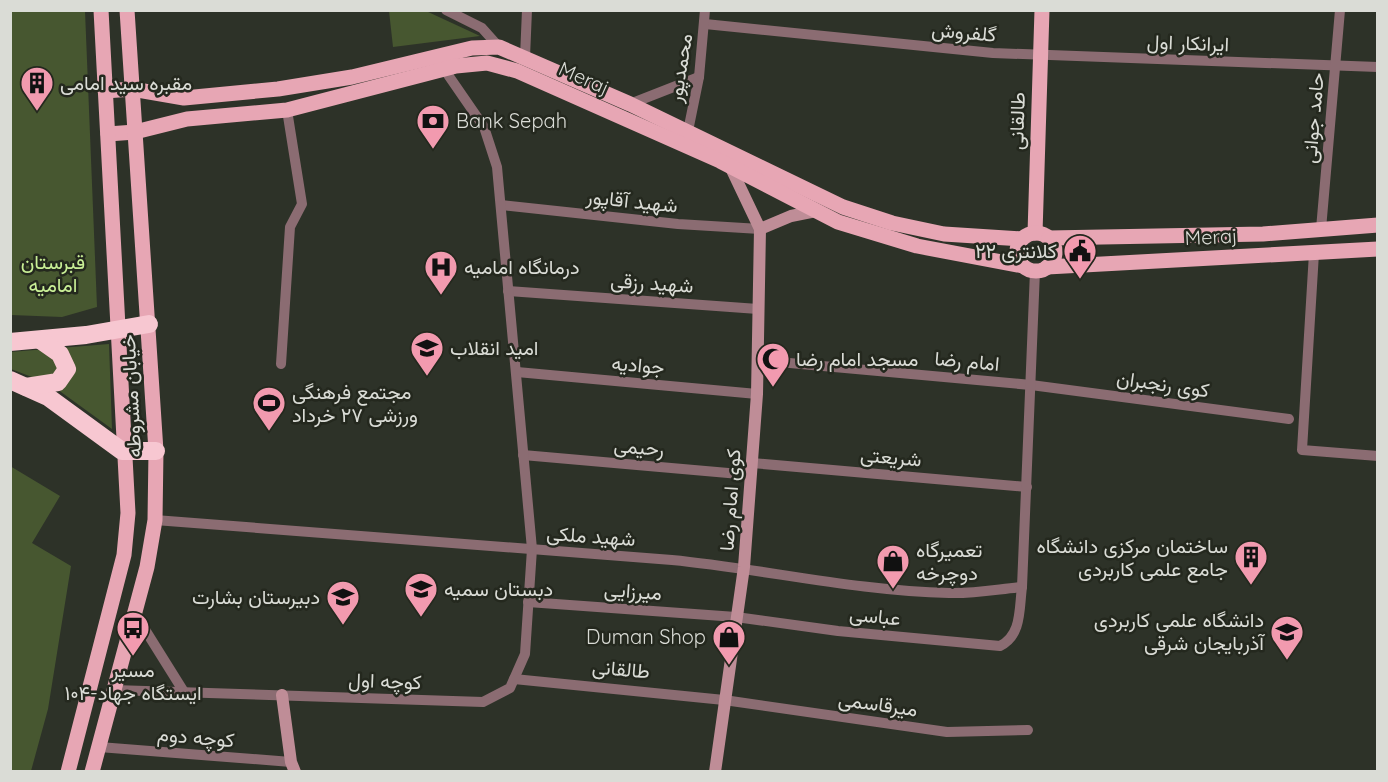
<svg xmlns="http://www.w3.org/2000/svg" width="1388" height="782" viewBox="0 0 1388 782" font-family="Quicksand,Vazirmatn,sans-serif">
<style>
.green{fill:#475730}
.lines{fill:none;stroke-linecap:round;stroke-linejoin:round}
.street{stroke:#8b6c72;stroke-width:10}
.secondary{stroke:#bf8d97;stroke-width:12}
.primary{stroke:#e7a6b4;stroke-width:15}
.highway{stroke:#f7c7d1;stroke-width:18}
.labels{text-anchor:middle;stroke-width:5;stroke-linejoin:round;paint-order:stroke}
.street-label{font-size:20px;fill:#dadcd6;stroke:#24281e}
.poi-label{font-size:20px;fill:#dadcd6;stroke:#24281e;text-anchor:start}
.park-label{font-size:20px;fill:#c9ef96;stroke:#24281e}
</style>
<rect width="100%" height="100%" fill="#2d3228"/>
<g class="green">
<path d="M11 10 85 11 97 307 62 317 11 315Z"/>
<path d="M389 11H426L480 36 393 47Z"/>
<path d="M109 344 112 429 50 384 11 369 10 352Z"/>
<path d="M10 466 60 496 32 543 71 566 48 709 31 771H11Z"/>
</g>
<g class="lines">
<g class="street">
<path d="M446 10 482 28 499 47"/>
<path d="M705 24 993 53 1378 67"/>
<path d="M525 57 527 10"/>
<path d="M630 104 699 77"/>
<path d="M688 131 699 77 705 10"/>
<path d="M501 205 678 224 760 229"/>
<path d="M1321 229 1340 10"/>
<path d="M1314 253 1302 450 1378 456"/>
<path d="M508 291 758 309"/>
<path d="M757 360 1031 385 1289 419"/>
<path d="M281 364 290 227 302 204 287 110"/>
<path d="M517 372 757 394"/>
<path d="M523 455 751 475"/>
<path d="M752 463 1027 487"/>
<path d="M155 520 672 560C764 569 856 591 949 593 973 594 999 589 1022 587"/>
<path d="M528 602 736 617 838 631 1000 646C1022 635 1019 609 1022 587L1035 271"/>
<path d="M134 612 184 692"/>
<path d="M514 679 724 700 947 732 1028 730"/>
<path d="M114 690 483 702 510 688 525 654 532 549 497 167 484 127 444 69"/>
<path d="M99 747 291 762"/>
</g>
<g class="secondary">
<path d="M760 229 791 216 816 211"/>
<path d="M282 695 291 762 295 772"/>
<path d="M715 772 744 567 757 394 760 229 730 166"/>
</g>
<g class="primary">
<path d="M105 91 132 89 184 98 278 89 352 77 472 48 499 47 630 104 843 207 892 223 944 234 1022 239"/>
<path d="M108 134 135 132 187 119 287 110 456 66 487 63 517 71 720 161 838 222 917 246 1023 266"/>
<path d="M1035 233 1042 10"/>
<circle cx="1036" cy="252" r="19"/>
<path d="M1049 238 1263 234 1378 225"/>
<path d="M1047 267 1378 249"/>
<path d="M68 772 124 555 128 513 101 10"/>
<path d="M92 772 147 567 155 520 156 451 127 10"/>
</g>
<g class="highway">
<path d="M10 342 86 335 149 324"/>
<path d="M10 380 48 397 122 451H156"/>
<path d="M26 387 58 382 67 369 60 354 40 340"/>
</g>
</g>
<defs>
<g id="building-pin" transform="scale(1.725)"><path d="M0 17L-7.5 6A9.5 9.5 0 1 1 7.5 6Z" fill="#f29aaf" stroke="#24281e"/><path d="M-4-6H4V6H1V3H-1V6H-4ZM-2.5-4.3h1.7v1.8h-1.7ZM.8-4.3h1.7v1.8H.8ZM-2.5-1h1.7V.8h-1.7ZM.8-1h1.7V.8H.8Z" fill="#111"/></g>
<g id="bank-pin" transform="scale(1.725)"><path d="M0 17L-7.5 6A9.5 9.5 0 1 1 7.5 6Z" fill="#f29aaf" stroke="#24281e"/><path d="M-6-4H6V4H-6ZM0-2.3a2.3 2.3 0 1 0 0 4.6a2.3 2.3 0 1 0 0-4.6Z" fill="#111"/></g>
<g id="civic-pin" transform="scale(1.725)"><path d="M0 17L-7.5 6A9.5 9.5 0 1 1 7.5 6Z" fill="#f29aaf" stroke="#24281e"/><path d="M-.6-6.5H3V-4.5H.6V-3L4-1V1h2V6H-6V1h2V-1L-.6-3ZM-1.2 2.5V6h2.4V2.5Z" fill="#111"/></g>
<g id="hospital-pin" transform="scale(1.725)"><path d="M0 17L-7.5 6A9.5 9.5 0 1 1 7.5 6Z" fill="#f29aaf" stroke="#24281e"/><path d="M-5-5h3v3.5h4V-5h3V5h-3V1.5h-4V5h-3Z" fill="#111"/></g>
<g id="school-pin" transform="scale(1.725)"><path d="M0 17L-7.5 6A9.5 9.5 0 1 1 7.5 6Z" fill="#f29aaf" stroke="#24281e"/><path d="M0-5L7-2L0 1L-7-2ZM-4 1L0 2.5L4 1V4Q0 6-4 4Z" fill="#111"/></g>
<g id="mosque-pin" transform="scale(1.725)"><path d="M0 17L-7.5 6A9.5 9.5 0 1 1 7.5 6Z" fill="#f29aaf" stroke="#24281e"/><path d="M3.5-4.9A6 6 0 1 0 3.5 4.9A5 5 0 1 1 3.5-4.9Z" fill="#111"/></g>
<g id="stadium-pin" transform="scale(1.725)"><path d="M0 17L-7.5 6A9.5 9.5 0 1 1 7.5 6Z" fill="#f29aaf" stroke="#24281e"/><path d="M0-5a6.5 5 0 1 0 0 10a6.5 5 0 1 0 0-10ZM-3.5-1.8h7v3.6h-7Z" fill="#111"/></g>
<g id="shop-pin" transform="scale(1.725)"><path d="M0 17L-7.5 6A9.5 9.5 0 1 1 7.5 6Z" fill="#f29aaf" stroke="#24281e"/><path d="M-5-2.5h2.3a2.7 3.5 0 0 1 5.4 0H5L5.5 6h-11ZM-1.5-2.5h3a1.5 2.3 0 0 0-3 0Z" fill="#111"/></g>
<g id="bus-pin" transform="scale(1.725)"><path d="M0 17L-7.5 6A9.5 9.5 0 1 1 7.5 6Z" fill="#f29aaf" stroke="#24281e"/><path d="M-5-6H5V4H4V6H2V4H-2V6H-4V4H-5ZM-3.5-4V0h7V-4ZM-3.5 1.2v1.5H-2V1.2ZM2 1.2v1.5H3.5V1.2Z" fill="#111"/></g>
<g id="university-pin" transform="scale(1.725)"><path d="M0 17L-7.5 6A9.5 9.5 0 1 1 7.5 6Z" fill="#f29aaf" stroke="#24281e"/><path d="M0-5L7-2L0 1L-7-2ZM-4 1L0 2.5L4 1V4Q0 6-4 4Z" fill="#111"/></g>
</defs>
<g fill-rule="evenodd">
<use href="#building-pin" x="37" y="83"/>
<use href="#bank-pin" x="433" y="121"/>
<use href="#civic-pin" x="1080" y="251"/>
<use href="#hospital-pin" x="441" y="267"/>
<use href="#school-pin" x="427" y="348"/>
<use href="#mosque-pin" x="773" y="359"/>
<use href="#stadium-pin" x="269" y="403"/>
<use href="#building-pin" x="1251" y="557"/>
<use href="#shop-pin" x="893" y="561"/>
<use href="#school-pin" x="421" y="589"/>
<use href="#school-pin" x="343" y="597"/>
<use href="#bus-pin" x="133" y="628"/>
<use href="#university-pin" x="1287" y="632"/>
<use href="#shop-pin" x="729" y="637"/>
</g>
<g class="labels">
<g class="street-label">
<text transform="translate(964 32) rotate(5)" y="7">گلفروش</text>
<text transform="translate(1188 43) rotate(2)" y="7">ایرانکار اول</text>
<text transform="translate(680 68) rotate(-81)" y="7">محمدپور</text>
<text transform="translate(584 78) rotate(24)" y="7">Meraj</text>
<text transform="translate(1313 118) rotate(-85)" y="7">حامد جوانی</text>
<text transform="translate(1017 121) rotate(-88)" y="7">طالقانی</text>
<text transform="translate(632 201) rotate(6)" y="7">شهید آقاپور</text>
<text transform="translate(1211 237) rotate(-3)" y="7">Meraj</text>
<text transform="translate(652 283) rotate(4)" y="7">شهید رزقی</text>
<text transform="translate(967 361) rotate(5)" y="7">امام رضا</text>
<text transform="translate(638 365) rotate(5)" y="7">جوادیه</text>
<text transform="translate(1163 384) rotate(8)" y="7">کوی رنجبران</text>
<text transform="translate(131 396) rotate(-93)" y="7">خیابان مشروطه</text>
<text transform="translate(639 447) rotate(5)" y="7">رحیمی</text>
<text transform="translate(891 457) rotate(5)" y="7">شریعتی</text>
<text transform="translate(730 500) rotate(-86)" y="7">کوی امام رضا</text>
<text transform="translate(591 536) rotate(4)" y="7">شهید ملکی</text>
<text transform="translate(633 591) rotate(4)" y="7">میرزایی</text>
<text transform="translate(875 616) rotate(6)" y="7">عباسی</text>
<text transform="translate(621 669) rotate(5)" y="7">طالقانی</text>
<text transform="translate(385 681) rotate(2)" y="7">کوچه اول</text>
<text transform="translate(878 704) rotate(8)" y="7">میرقاسمی</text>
<text transform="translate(196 737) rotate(5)" y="7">کوچه دوم</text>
</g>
<g class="poi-label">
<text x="60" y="90">مقبره سید امامی</text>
<text x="456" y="128">Bank Sepah</text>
<text x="1057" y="258" text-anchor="end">کلانتری ٢٢</text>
<text x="464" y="274">درمانگاه امامیه</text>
<text x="450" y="355">امید انقلاب</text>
<text x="796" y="366">مسجد امام رضا</text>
<text x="292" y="399">مجتمع فرهنگی<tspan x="292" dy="23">ورزشی ۲۷ خرداد</tspan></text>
<text x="1228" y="553" text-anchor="end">ساختمان مرکزی دانشگاه<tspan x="1228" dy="23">جامع علمی کاربردی</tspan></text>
<text x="916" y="557">تعمیرگاه<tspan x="916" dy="23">دوچرخه</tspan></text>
<text x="444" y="596">دبستان سمیه</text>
<text x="320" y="604" text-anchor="end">دبیرستان بشارت</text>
<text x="1264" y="627" text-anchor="end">دانشگاه علمی کاربردی<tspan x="1264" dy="23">آذربایجان شرقی</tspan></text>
<text x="706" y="644" text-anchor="end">Duman Shop</text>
<text x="133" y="677" text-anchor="middle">مسیر<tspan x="133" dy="23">۱۰۴-ایستگاه جهاد</tspan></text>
</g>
<g class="park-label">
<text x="53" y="269">قبرستان<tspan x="53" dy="23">امامیه</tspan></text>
</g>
</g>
<rect width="1388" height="782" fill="none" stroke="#dadcd6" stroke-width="24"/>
</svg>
